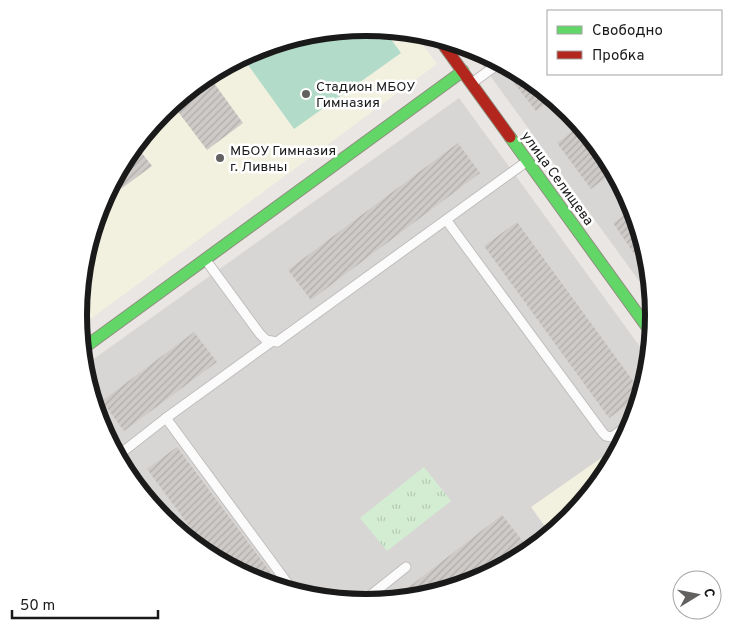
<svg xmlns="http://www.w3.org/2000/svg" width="732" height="630" viewBox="0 0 732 630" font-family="Overpass,sans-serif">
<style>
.residential{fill:#d8d6d4}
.education{fill:#f2f1df}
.park{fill:url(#park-tufts)}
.pitch{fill:#b3dbc9}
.building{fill:url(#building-hatch)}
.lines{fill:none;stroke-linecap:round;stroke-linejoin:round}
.lane-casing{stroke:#c0bebd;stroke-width:11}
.fast-casing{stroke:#8f8f7e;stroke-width:13}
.jam-casing{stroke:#8f8f7e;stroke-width:13}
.lane{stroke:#fcfbfb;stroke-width:9}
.fast{stroke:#63d668;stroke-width:11}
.jam{stroke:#b3261e;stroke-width:11}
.poi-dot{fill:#626160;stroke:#fff;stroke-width:2}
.labels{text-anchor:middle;stroke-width:5;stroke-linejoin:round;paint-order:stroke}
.poi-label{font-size:14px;fill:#1a1a1a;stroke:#fff;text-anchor:start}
.street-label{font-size:14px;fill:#1a1a1a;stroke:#fff}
.rim{fill:none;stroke:#1a1a1a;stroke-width:6}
</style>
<defs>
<pattern id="park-tufts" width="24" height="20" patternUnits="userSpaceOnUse" patternTransform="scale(1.25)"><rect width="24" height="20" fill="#d3edd2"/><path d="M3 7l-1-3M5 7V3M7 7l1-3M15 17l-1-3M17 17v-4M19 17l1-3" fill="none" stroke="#b5cbb4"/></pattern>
<pattern id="building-hatch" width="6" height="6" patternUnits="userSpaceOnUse" patternTransform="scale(1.25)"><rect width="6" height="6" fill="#cecac8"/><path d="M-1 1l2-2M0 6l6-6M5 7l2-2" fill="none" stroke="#b0adab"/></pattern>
</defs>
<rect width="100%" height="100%" fill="#e9e6e3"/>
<g class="residential">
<path d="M470 48 476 50 569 112 632 205 650 296Z"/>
<path d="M459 98 646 355 632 425 617 447 532 507 549 532 476 581 366 602 256 581 163 518 100 425 88 363Z"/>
</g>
<g class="education">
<path d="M366 28 418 38 437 64 81 326 79 315 100 205 163 112 256 49Z"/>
<path d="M617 447 569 518 549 532 531 507Z"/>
</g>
<path class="park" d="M424 467 451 501 387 551 360 518Z"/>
<path class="pitch" d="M366 28 385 31 401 53 294 129 243 58 256 49Z"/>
<g class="building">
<path d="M509 71 535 89 551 100 536 111 507 74Z"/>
<path d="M211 79 243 123 207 150 173 105Z"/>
<path d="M579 126 611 174 591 189 557 143Z"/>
<path d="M458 143 480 173 311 300 288 270Z"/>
<path d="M138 148 152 166 106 200 105 199Z"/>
<path d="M633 209 634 214 644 268 613 223Z"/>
<path d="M517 222 639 389 637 398 609 418 484 246Z"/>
<path d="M194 332 217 362 124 431 102 401Z"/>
<path d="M177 447 280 585 256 580 204 546 147 469Z"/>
<path d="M502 515 525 544 476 581 396 597Z"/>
</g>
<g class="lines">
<g class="lane-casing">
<g id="lane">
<path d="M472 83 498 64"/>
<path d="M447 221 603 433 606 436 612 437 632 422"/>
<path d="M205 259 260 334 266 340 277 342 526 162"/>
<path d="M166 418 291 588"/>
<path d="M120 454 166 418 271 342"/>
<path d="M362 602 406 567"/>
</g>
</g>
<g class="fast-casing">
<g id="fast">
<path d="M510 137 650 331"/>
<path d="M85 347 463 71"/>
</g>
</g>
<g class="jam-casing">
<path id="jam" d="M442 43 510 137"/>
</g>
<use href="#lane" class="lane"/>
<use href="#fast" class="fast"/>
<use href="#jam" class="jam"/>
</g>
<g class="poi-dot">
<circle cx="306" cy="94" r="5"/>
<circle cx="220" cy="158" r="5"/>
</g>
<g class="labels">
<g class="poi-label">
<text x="316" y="91">Стадион МБОУ<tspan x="316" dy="16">Гимназия</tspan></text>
<text x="230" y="155">МБОУ Гимназия<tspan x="230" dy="16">г. Ливны</tspan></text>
</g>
<g class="street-label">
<text transform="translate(558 178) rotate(54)" y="5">улица Селищева</text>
</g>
</g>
<path d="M0 0H732V630H0ZM87 315a279 279 0 1 1 558 0a279 279 0 1 1-558 0Z" fill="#fff" fill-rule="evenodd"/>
<path class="rim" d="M87 315a279 279 0 1 1 558 0a279 279 0 1 1-558 0Z"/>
<rect x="547" y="10" width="175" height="65" fill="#ffffff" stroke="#a3a3a3"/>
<rect x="557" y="26" width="25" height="8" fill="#63d668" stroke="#a3a3a3"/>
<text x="592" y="35" font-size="15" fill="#1a1a1a">Свободно</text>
<rect x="557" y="51" width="25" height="8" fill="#b3261e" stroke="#a3a3a3"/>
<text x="592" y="60" font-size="15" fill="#1a1a1a">Пробка</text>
<g transform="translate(697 595) rotate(80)"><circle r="24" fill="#ffffff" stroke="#a3a3a3"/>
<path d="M0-4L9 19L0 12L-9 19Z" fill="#626160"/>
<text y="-8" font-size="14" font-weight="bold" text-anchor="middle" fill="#1a1a1a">С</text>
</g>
<path d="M12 610v8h146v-8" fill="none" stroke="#1a1a1a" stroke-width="2.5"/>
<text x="20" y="610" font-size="15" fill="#1a1a1a" stroke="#ffffff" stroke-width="4" paint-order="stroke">50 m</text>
</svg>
